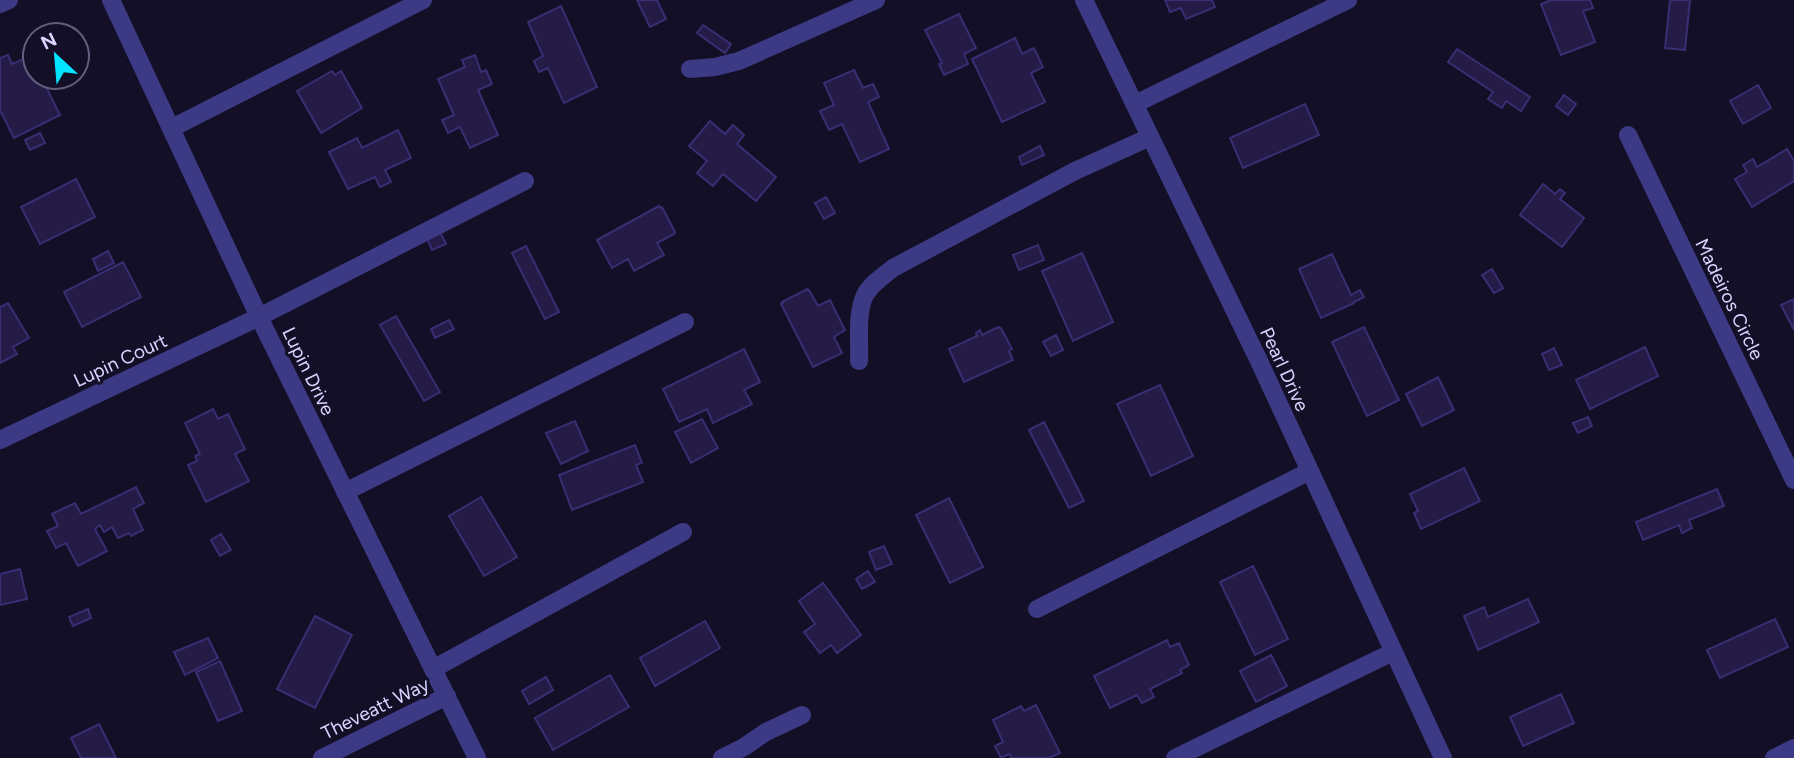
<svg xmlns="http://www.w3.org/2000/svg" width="1794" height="758" viewBox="0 0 1794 758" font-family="Figtree,sans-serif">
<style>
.building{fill:#241b47;stroke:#3b2d73;stroke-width:2}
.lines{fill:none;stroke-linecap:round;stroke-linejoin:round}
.minor{stroke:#3d3a85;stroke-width:18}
.labels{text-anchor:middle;stroke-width:6;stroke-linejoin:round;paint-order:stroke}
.street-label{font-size:19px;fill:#d9d4ff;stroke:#130f26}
</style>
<rect width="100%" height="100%" fill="#130f26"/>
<g class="building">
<path d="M637 0H657L666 19 650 27Z"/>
<path d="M1165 0H1212L1215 7 1186 19 1181 8 1170 12Z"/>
<path d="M1552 0H1590L1593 8 1583 11 1595 42 1561 55 1541 4Z"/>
<path d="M1670 0H1690L1685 50 1665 48Z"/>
<path d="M561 6 597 87 564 103 548 68 539 72 534 61 543 56 528 22Z"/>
<path d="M959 14 976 48 964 54 968 64 944 75 939 64 942 63 925 30Z"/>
<path d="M703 25 731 44 725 53 697 33Z"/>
<path d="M1015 38 1022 54 1034 48 1043 67 1031 73 1045 102 1002 122 972 59Z"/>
<path d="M1457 49 1530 97 1521 111 1506 101 1502 108 1488 99 1493 92 1448 62Z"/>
<path d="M8 55 12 64 31 56 35 64V77H41L60 115 14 138 0 110V58Z"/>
<path d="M475 55 481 72 486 70 492 84 478 90 498 135 470 148 460 127 448 133 442 120 454 115 438 79 465 67 462 60Z"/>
<path d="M854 70 863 88 873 84 879 97 868 102 889 149 860 162 842 124 829 130 820 111 834 105 824 83Z"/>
<path d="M332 71 335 75 341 71 362 108 321 133 297 91Z"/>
<path d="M1758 85 1771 108 1743 124 1730 101Z"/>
<path d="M1564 95 1576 104 1568 115 1556 106Z"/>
<path d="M1305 104 1319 135 1243 168 1230 138Z"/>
<path d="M710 121 725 134 733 125 744 135 737 144 776 177 756 201 723 174 713 186 697 173 707 161 689 146Z"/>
<path d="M398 130 411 158 385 170 391 182 380 187 375 177 348 189 329 152 357 138 362 148Z"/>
<path d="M40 133 45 143 30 150 25 140Z"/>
<path d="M1040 146 1044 155 1022 165 1019 157Z"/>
<path d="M1787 149 1794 161V181L1752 207 1735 179 1747 172 1743 165 1753 159 1757 167Z"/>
<path d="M76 179 95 217 40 244 21 207Z"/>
<path d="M1543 184 1555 194 1560 189 1565 193 1560 199 1584 218 1562 247 1520 215Z"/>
<path d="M826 197 835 213 824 219 815 203Z"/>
<path d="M659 206 660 208 662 207 675 232 674 234 657 243 664 255 634 271 628 259 612 268 597 240Z"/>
<path d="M440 232 446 244 432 250 427 238Z"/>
<path d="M1038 245 1044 260 1019 270 1013 255Z"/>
<path d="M526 246 559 312 545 319 512 253Z"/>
<path d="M108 251 114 263 98 271 93 259Z"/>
<path d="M1082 253 1113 322 1073 341 1042 271Z"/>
<path d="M1332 254 1351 295 1360 290 1364 297 1354 302V303L1321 318 1299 269Z"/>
<path d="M123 262 141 297 82 327 64 292Z"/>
<path d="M1492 269 1503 288 1494 293 1482 275Z"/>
<path d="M807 289 809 290 818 306 830 300 845 330 834 337 842 353 813 367 781 304 783 303 782 302Z"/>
<path d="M1794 299V330L1781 305Z"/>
<path d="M8 303 29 338 13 347 17 354 0 363V307Z"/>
<path d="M396 316 440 392 424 401 380 325Z"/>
<path d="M449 320 454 329 435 338 431 329Z"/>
<path d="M998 327 1001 328 1012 349 1009 351 1013 360 964 382 949 349 977 336 976 333 980 330 982 335Z"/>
<path d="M1364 327 1399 400 1367 416 1332 342Z"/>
<path d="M1056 335 1063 350 1051 356 1043 342Z"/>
<path d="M1645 347 1658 376 1590 409 1576 380Z"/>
<path d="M1554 348 1562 365 1549 370 1542 354Z"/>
<path d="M744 349 760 382 744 390 752 404 713 423 707 409 679 422 663 389Z"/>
<path d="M1438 377 1454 410 1422 426 1406 394Z"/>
<path d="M1160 385 1193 456 1151 476 1117 404Z"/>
<path d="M213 409 218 419 228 414 245 449 235 454 249 481 206 502 188 465 197 461 195 456 200 454 185 423Z"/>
<path d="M1588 417 1592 426 1578 433 1573 423Z"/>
<path d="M702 419 718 448 691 463 675 432Z"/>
<path d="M575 421 588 451 561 464 546 433Z"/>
<path d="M1044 422 1084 501 1069 508 1029 430Z"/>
<path d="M635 445 642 463 636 465 643 482 572 510 559 475Z"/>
<path d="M1464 468 1480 501 1421 529 1414 513 1418 511 1410 494Z"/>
<path d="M136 487 144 503 133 509 143 530 131 536 129 533 118 538 112 527 104 532 100 525 95 529 107 551 78 566 66 543 56 548 47 531 58 526 52 514 75 503 81 514Z"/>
<path d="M1717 489 1724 506 1689 520 1692 528 1682 533 1679 525 1643 540 1636 522Z"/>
<path d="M481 497 517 557 484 576 449 516Z"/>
<path d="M949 498 983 567 950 583 916 515Z"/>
<path d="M221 534 231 550 220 556 211 540Z"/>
<path d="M884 546 892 564 876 570 869 552Z"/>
<path d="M1253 566 1288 639 1255 655 1220 582Z"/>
<path d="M20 569 27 599 0 605V574Z"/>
<path d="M868 571 875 582 862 589 856 579Z"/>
<path d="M823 583 861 635 837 653 831 645 820 653 804 632 815 624 799 601Z"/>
<path d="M1528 599 1539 622 1478 650 1464 616 1484 607 1488 617Z"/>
<path d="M88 609 91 618 73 626 69 617Z"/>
<path d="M315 616 352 635 315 708 277 689Z"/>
<path d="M1775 619 1788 647 1720 678 1707 650Z"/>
<path d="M705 621 720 648 655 686 640 658Z"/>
<path d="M208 638 218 658 185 675 174 652Z"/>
<path d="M1167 640 1170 647 1179 643 1189 665 1180 670 1182 673 1150 689 1154 697 1142 703 1137 695 1110 708 1094 676Z"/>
<path d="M1271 655 1287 686 1256 702 1240 671Z"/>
<path d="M220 661 242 711 218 721 196 672Z"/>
<path d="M610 675 629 707 553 750 535 718Z"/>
<path d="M546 677 553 690 529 704 522 691Z"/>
<path d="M1561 694 1574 723 1523 746 1510 717Z"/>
<path d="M1036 705 1060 753 1049 758H1012L1009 754 1001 758 995 746 1003 742 993 720 1021 706 1024 711Z"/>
<path d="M99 724 116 758H81L71 738Z"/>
</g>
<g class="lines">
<g class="minor">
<path d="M111 0 259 317 477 758"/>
<path d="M1084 0 1259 361 1443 758"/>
<path d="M0 4 9 0"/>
<path d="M690 69 715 67 739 61 876 0"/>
<path d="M1135 104 1348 0"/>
<path d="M172 128 423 0"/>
<path d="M1628 135 1794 480"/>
<path d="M859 361C860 341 856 314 865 295 871 284 883 276 893 268L1075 171 1150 137"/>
<path d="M0 440 259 317 525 181"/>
<path d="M345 492 685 322"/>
<path d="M1037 609 1310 471"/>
<path d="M433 669 683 532"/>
<path d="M322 758 447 696"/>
<path d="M722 758 744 747 766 732 802 715"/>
<path d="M1175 758 1393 652"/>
<path d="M1774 758 1794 748"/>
</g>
</g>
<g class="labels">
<g class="street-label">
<text transform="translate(1730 299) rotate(64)" y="7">Madeiros Circle</text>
<text transform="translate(120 360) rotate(-25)" y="7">Lupin Court</text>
<text transform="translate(1285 369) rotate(65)" y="7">Pearl Drive</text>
<text transform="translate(309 371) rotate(64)" y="7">Lupin Drive</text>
<text transform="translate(375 708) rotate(-26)" y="7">Theveatt Way</text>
</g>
</g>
<g transform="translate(56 56) rotate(334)"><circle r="33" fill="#130f26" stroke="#625e7d" stroke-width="2"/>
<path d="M0-5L12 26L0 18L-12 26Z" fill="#00e5ff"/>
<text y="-10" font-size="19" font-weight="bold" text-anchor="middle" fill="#d9d4ff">N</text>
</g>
</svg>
